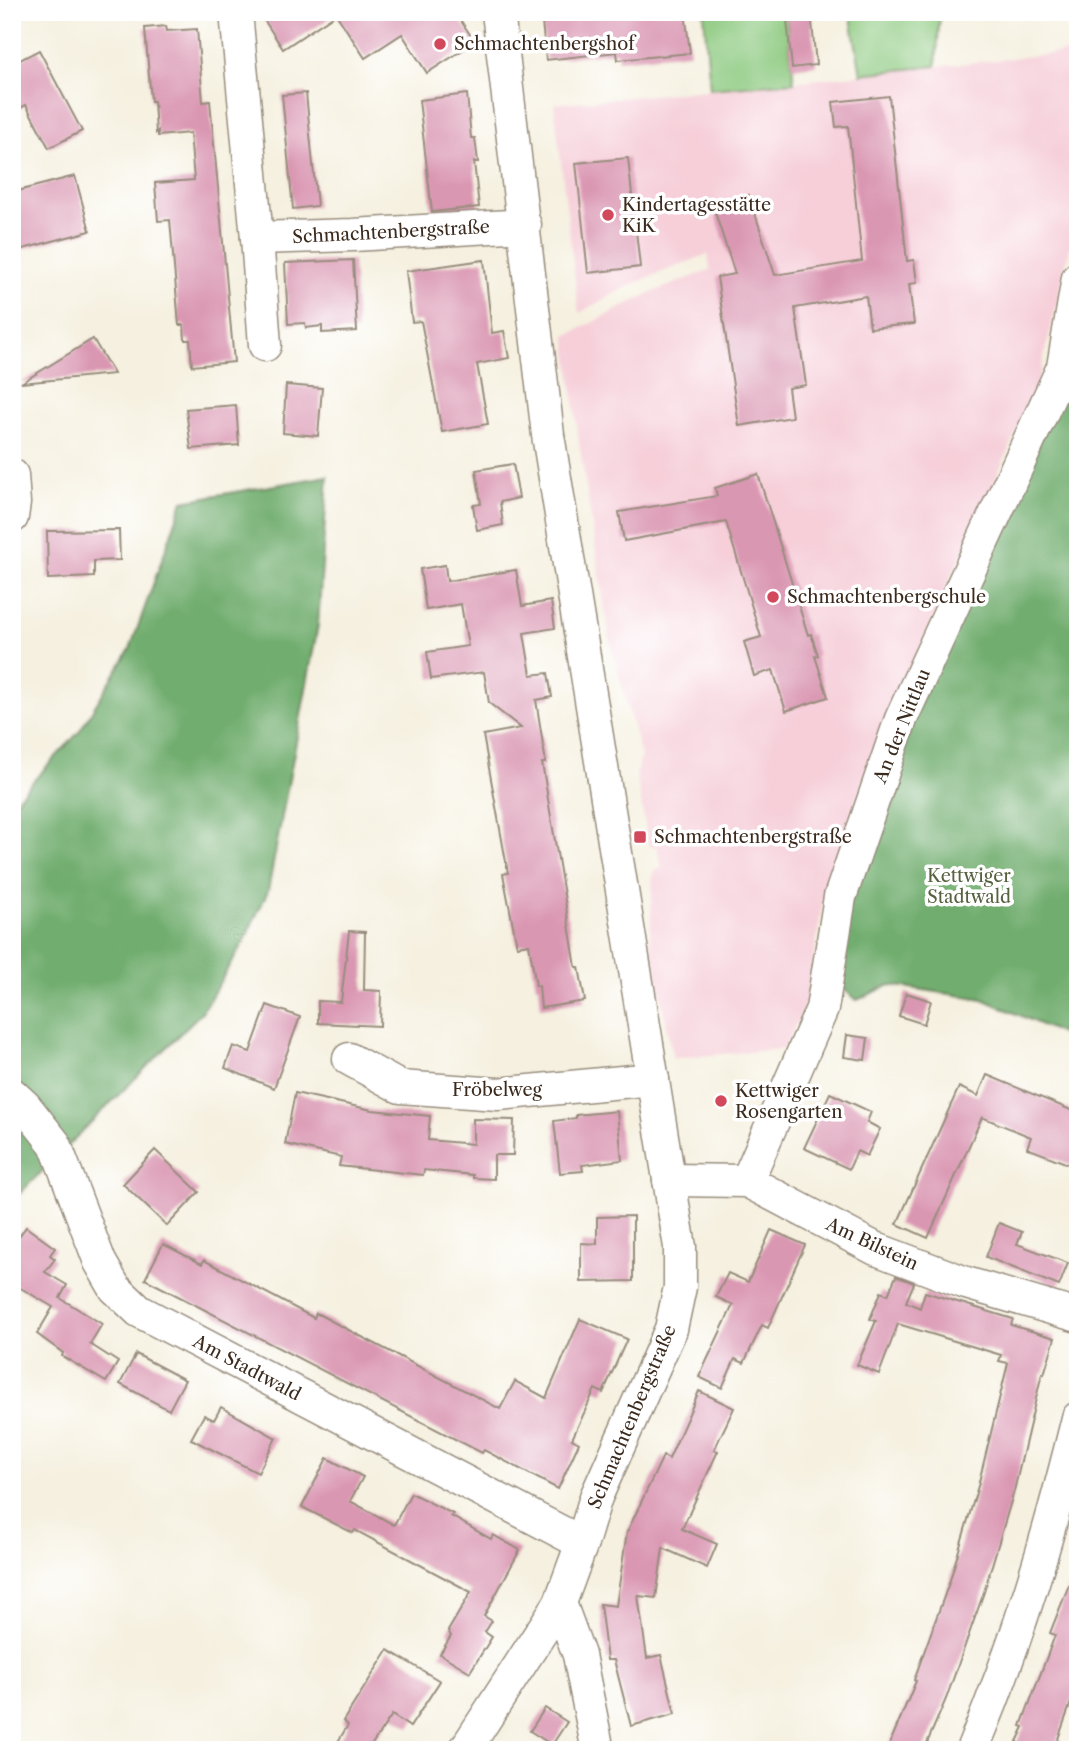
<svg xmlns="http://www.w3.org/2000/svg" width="1090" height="1762" viewBox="0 0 1090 1762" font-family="'Libre Caslon Text',serif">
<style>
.built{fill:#f6cfd9}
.green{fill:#8cc97f;stroke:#647a4e;stroke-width:2}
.forest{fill:#71ad6e;stroke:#566c46;stroke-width:2}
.building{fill:#da97b2}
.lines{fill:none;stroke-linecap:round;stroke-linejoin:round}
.minor-casing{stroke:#988d7e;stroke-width:35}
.minor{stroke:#fff;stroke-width:32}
.poi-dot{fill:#d1495b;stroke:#fff;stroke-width:2.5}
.labels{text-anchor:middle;stroke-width:7;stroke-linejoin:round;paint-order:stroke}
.poi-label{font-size:18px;fill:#3b2a1e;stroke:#fff;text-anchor:start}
.street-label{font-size:18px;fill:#3b2a1e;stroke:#fff}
.park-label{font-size:18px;fill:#576240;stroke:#fff}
</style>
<rect width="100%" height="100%" fill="#fff"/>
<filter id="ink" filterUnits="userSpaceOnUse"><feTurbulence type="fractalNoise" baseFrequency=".0143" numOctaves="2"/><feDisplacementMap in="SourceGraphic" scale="14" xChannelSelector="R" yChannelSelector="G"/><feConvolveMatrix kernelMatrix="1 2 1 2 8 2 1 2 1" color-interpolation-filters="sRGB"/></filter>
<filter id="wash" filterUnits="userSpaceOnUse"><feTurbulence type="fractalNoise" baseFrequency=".00686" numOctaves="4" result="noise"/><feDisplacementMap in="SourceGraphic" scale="28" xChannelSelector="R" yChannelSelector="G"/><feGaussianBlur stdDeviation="1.57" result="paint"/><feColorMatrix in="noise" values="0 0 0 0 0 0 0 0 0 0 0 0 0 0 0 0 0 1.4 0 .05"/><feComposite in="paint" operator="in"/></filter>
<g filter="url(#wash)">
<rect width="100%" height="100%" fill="#f5f0df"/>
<path class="built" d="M1078 51V148L1071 243 1037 386 881 734 824 894 807 1001 784 1049 673 1058 650 942 653 871 662 868 657 847H649L636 773 641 756 610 641 579 442 566 336 648 294 710 270 708 254 630 285 579 313 554 104 783 83Z"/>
<g class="green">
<path d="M727 12H786L794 82 710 89 704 14Z"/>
<path d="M850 12H940L936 66 861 74Z"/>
</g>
<g class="forest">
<path d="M1078 334V1043L1066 1036 983 999 890 985 857 1000 837 983 851 892 916 711Z"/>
<path d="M328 476 318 625 268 891 242 945 202 1012 12 1201V804L79 732 130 649 183 501Z"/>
</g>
<g id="blocks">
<g class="building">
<path d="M259 12H455L475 42 427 73 402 34 365 58 336 14 283 49Z"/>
<path d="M541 12H685L690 53 618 60 617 52 546 60Z"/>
<path d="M786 12H811L816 65 792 68Z"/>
<path d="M166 26 167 31 197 29 203 102 210 101 234 362 192 366 190 340H185L184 325H179L170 220 158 221 155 183 194 180 190 133 158 136V131L156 133 154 101H151L145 28Z"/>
<path d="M39 50 82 131 49 148 26 105 12 113V64Z"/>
<path d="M306 93 317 206 293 209 282 95Z"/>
<path d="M467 94 471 138H475L478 162H474L479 207 432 212 419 100Z"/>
<path d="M889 96 907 261 914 260 917 283 909 284 914 324 870 328 866 296 795 308 806 385 788 388 792 417 739 426 717 277 735 274 713 206 749 195 775 275 862 261 848 126 836 127 833 102Z"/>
<path d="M628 158 640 267 588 273 576 163Z"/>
<path d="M75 176 90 231 12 252V217L20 215 14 192Z"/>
<path d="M353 260 357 331 322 333V326L306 328 305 323 288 324 285 263Z"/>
<path d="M484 260 492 333 504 331 509 358 477 364 488 424 442 432 421 321 412 322 406 271Z"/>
<path d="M93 339 114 374 21 383Z"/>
<path d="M286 385 322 388 318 436 283 433Z"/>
<path d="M236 405 239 445 191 449 186 409Z"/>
<path d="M513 464 519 498 500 502 503 525 477 530 473 505 481 504 476 470Z"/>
<path d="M758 474 808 635 811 634 818 655 815 656 828 697 786 711 773 670 754 676 744 642 761 637 726 522 624 541 619 512 717 496 715 488Z"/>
<path d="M119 530 120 560 94 561V577L48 579 47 531Z"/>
<path d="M445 565 447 581 516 570 522 606 551 601 555 628 524 633 531 675 548 673 552 697 536 700 546 763H542L576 967H579L585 1001 541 1008 539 986H536L529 944 517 946 503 874 508 873 483 735 521 728 489 703 484 672 431 679 427 652 468 646 461 604 426 610 420 569Z"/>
<path d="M349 931 365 932 364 990 381 991 380 1026 318 1023V1001L341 1002Z"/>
<path d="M906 993 931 1001 924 1024 899 1016Z"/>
<path d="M267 1005 300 1017 274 1088 225 1068 233 1046 250 1052Z"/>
<path d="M847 1035 868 1038 865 1060 844 1057Z"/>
<path d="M987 1075 1078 1113V1154L1073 1166 1027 1148 1031 1137 982 1117 928 1238 897 1224 959 1087 978 1096Z"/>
<path d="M295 1093 372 1110 430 1116 428 1140 473 1144V1119L514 1120 513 1155H494V1179L473 1178V1175L424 1170 423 1175 339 1166 341 1157 285 1144Z"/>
<path d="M830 1093 871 1112 867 1122 880 1129 867 1156 857 1151 849 1169 804 1148Z"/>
<path d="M617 1111 622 1160 582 1165 583 1171 560 1173 554 1121 576 1118V1115Z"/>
<path d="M155 1150 199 1192 167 1226 123 1184Z"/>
<path d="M633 1216V1281L581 1282V1243L597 1244V1217Z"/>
<path d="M999 1223 1022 1232 1017 1244 1068 1263 1059 1286 986 1257Z"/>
<path d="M26 1227 55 1248 50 1255 55 1259 45 1272 67 1285 60 1298 102 1324 90 1344 118 1362 106 1382 62 1356 63 1353 37 1334 53 1307 12 1283V1246Z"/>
<path d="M771 1230 805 1245 768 1328 762 1325 744 1363 735 1359 722 1388 699 1377 733 1305 716 1297 728 1273 748 1282Z"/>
<path d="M163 1244 202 1264 204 1260 314 1318 316 1313 500 1409 515 1381 546 1398 580 1319 627 1339 603 1393 595 1389 572 1439 579 1443 558 1489 484 1450 482 1453 145 1279Z"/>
<path d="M896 1276 914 1283 906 1302 920 1308 925 1292 1013 1319 1011 1325 1055 1338 1044 1374 1042 1373 1014 1491 984 1592 946 1699 924 1750H887L916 1681 914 1680 950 1580 978 1486 1008 1363 999 1361 1001 1355 898 1324 879 1374 857 1365 876 1321 870 1319 881 1292 888 1295Z"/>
<path d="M136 1354 185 1380 169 1410 120 1384Z"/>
<path d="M699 1391 734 1408 714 1450 718 1451 682 1529 717 1544 707 1568 663 1548 656 1598 638 1596 647 1658 661 1655 675 1714 631 1726 614 1660H607L600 1604 616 1606 627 1532 663 1456 669 1459Z"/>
<path d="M221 1407 276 1438 258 1473 191 1439 204 1415 214 1420Z"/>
<path d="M327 1458 363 1477 350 1501 394 1525 411 1493 453 1514 451 1516 491 1539 493 1535 520 1550 484 1616 492 1621 485 1632 492 1637 470 1672 440 1654 451 1636 448 1631 471 1592 355 1530 353 1533 302 1507Z"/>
<path d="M1076 1567 1078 1683 1054 1750H1013L1024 1727 1021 1726 1055 1635 1050 1633Z"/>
<path d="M388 1650 440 1681 410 1727 392 1715 368 1750H333L348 1725 343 1721Z"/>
<path d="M545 1708 567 1722 552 1745 530 1731Z"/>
</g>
</g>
</g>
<g filter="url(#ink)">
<use href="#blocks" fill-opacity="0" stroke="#988d7e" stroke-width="2"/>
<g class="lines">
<g class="minor-casing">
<g id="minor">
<path d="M236 12 257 238 265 345"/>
<path d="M257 238 353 235 525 225"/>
<path d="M12 475 14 503 12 517"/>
<path d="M349 1059 400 1087 498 1094 653 1079"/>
<path d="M12 1094 25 1106 55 1144 100 1262 115 1288 139 1311 582 1543"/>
<path d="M669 1180 747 1181 876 1249 966 1283 1078 1316"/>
<path d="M747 1181 822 1009 840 897 901 719 1063 367 1078 278"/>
<path d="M560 1603 579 1655 596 1741V1750"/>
<path d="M465 1750 560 1603 582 1543 596 1497 671 1329 680 1287V1247L548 435 498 12"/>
<path d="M972 1750C1018 1642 1050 1532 1078 1418"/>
</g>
</g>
<use href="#minor" class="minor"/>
</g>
</g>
<g class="poi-dot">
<circle cx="440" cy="44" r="7"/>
<circle cx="608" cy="215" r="7"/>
<circle cx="773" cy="597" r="7"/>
<rect x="633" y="830" width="14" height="14" rx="3.5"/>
<circle cx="721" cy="1101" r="7"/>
</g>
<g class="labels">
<g class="poi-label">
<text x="454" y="50">Schmachtenbergshof</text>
<text x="622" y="211">Kindertagesstätte<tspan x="622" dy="21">KiK</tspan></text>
<text x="787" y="603">Schmachtenbergschule</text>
<text x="654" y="843">Schmachtenbergstraße</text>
<text x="735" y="1097">Kettwiger<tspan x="735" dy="21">Rosengarten</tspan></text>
</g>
<g class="street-label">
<text transform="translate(391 232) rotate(-3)" y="6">Schmachtenbergstraße</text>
<text transform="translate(902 726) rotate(-68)" y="6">An der Nittlau</text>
<text x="497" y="1096">Fröbelweg</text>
<text transform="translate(872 1244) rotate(25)" y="6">Am Bilstein</text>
<text transform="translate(247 1368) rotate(28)" y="6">Am Stadtwald</text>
<text transform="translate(632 1417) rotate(-67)" y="6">Schmachtenbergstraße</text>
</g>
<g class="park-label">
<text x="969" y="882">Kettwiger<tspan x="969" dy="21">Stadtwald</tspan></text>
</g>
</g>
<rect width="1090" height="1762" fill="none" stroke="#fff" stroke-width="42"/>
</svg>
